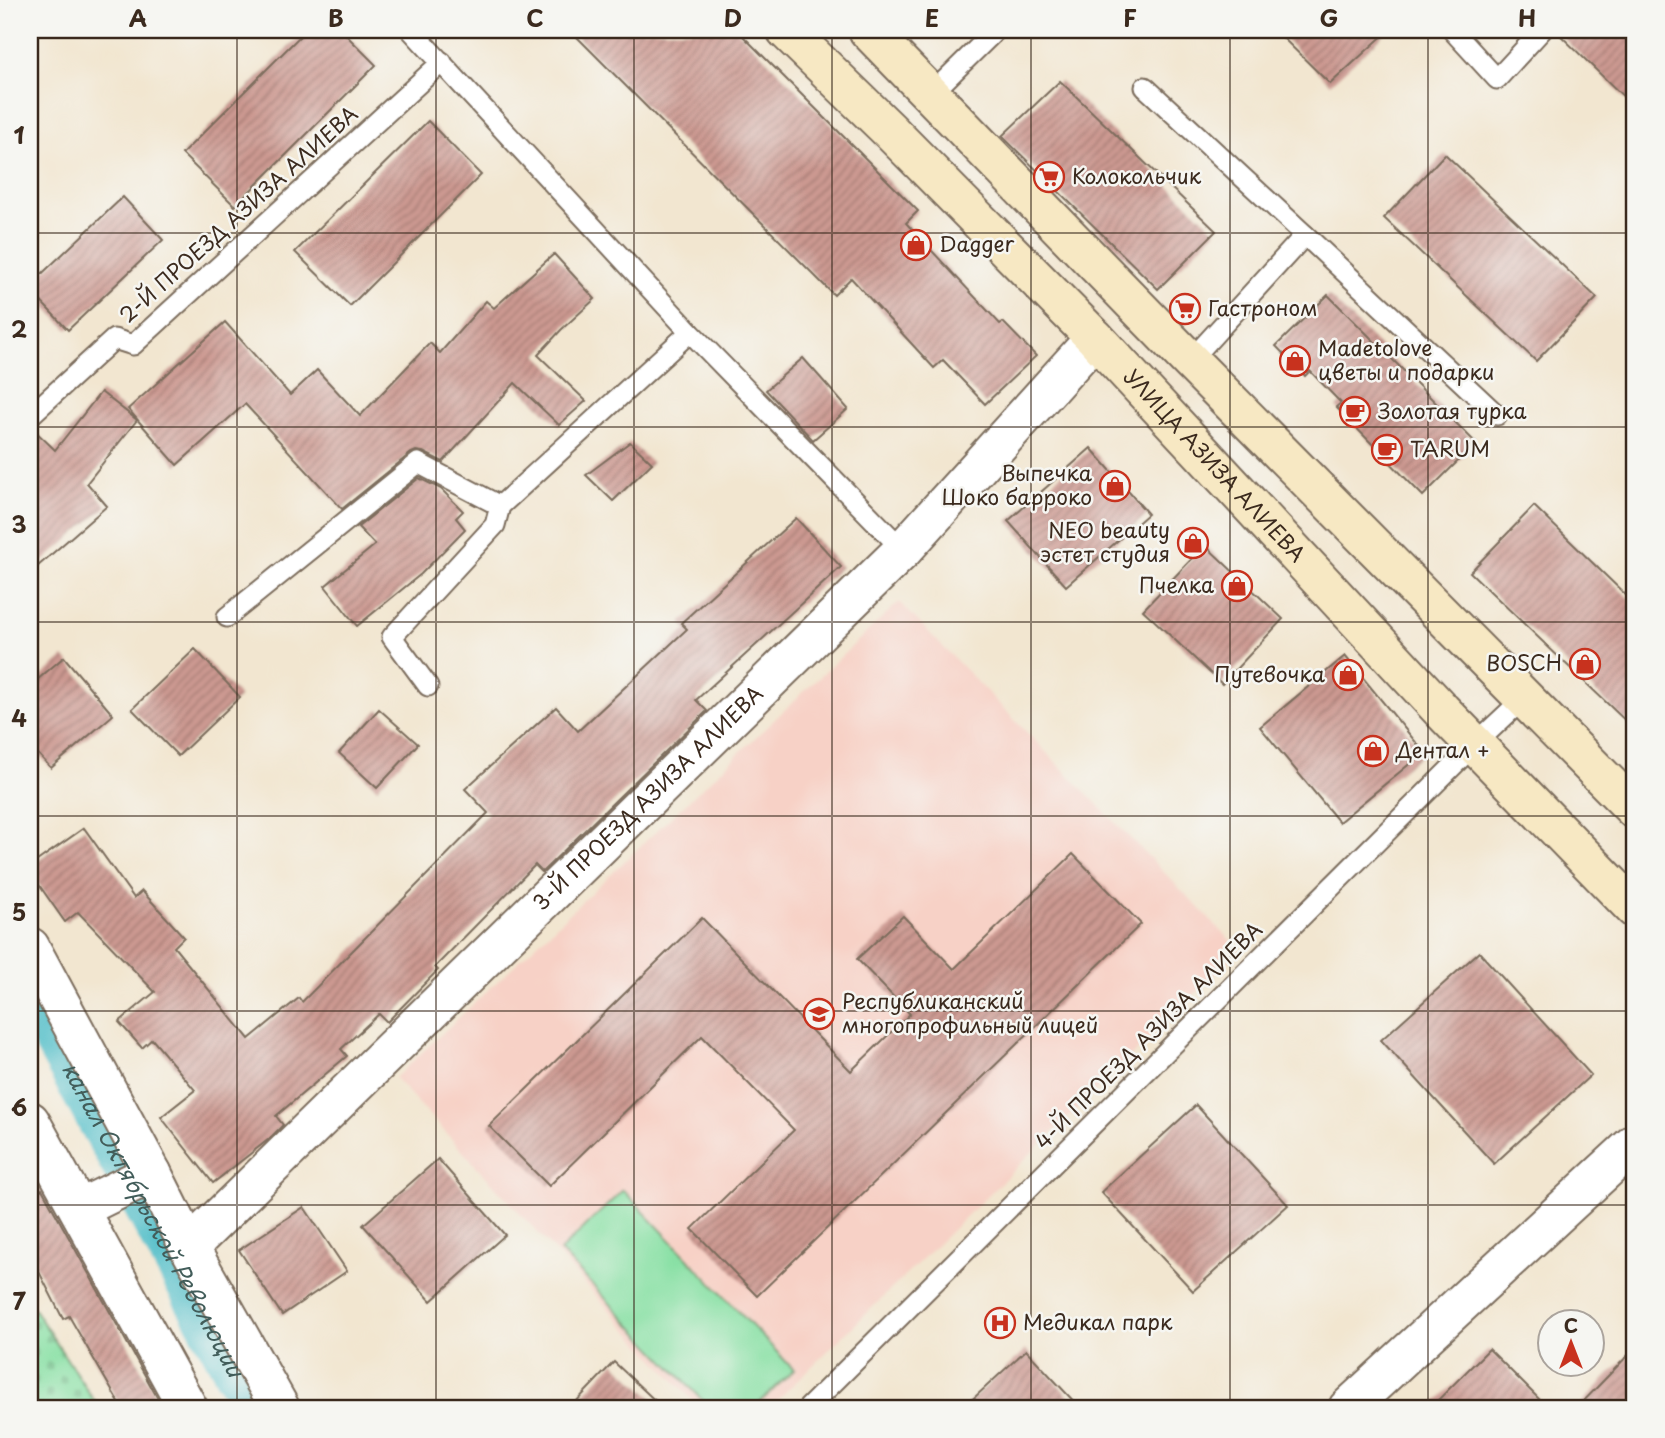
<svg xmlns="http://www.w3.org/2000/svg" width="1665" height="1438" viewBox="0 0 1665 1438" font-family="'Playpen Sans',sans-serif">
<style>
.built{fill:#f7d1c6}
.cemetery{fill:url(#cemetery-stones);stroke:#628561;stroke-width:2}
.garden{fill:#88e0a4;stroke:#628561;stroke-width:2}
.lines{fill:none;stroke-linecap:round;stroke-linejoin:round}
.canal{stroke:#4fbdc8;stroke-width:44}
.building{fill:url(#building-hatch)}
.lane-casing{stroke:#7b6c5c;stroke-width:23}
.street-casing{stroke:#7b6c5c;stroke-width:42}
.secondary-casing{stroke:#7b6c5c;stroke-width:42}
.lane{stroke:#fff;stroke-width:19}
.street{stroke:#fff;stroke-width:38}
.secondary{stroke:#f7e8c3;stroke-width:38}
.grid{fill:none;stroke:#3b2a1e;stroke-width:2;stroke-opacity:0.55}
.labels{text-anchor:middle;stroke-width:5;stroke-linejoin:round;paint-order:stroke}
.poi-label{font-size:21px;fill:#3b2a1e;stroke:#f6f6f2;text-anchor:start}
.street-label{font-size:21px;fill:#3b2a1e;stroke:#f6f6f2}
.water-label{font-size:23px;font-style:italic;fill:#425d5a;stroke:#f6f6f2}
.neatline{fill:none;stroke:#3b2a1e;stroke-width:2.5}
.grid-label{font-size:23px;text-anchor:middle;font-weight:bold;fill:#3b2a1e}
</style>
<defs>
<pattern id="cemetery-stones" width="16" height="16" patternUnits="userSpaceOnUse" patternTransform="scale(1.75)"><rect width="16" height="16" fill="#88e0a4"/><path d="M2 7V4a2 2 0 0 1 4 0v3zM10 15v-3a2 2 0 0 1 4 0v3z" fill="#76c08d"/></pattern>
<pattern id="building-hatch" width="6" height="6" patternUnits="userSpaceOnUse" patternTransform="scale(1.75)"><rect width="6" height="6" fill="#cc9991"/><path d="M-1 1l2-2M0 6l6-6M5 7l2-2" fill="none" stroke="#a77d76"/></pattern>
</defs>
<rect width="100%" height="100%" fill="#f6f6f2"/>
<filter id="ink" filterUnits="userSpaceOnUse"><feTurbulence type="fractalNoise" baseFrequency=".0143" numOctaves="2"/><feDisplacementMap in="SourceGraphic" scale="14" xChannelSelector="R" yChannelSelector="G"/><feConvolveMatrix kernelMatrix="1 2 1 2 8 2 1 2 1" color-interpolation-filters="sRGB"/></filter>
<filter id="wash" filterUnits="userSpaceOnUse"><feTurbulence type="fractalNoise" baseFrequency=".00686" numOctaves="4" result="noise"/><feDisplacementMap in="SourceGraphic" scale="28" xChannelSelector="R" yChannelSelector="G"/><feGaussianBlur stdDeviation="1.57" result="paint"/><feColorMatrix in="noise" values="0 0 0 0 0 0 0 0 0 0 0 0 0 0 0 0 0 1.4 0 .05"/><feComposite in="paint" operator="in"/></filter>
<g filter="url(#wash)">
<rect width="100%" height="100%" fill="#f2e6d0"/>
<path class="built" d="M899 602 1240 950 769 1408H700L395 1078Z"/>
<path class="cemetery" d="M30 1303 99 1408H30Z"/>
<path class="garden" d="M623 1190 794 1370 754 1408H710L560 1251Z"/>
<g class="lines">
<path class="canal" id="s1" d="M30 994 255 1408"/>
</g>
<g id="blocks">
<g class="building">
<path d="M306 30H341L376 65 235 206 182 154Z"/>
<path d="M570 30H737L918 211 906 223 1000 324 1003 322 1036 356 985 404 943 360 934 368 851 278 834 295Z"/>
<path d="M1275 30H1389L1330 84Z"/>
<path d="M1555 30H1635V108Z"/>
<path d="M1060 81 1216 231 1158 289 1002 136Z"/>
<path d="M428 121 481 175 350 306 295 252Z"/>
<path d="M1445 154 1597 298 1536 361 1384 218Z"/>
<path d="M123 197 163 240 68 330 30 290V285Z"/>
<path d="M554 254 595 299 561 330 538 355 586 401 559 425 515 383 443 462 423 452 416 451 411 453 342 509 245 404 177 465 128 409 225 322 290 395 317 370 360 416 430 343 440 353 486 301 494 308Z"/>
<path d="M1328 295 1476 443 1423 496 1336 407 1341 403 1310 371 1305 376 1276 346Z"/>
<path d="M803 358 848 409 813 440 766 390Z"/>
<path d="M101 392 137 420 87 483 107 506 30 573V426L55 450Z"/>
<path d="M630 442 652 463 613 501 586 475Z"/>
<path d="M1091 448 1148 514 1066 586 1008 521Z"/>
<path d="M419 478 441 489 463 511 456 518 465 529 421 574 357 626 325 586 375 545 358 527Z"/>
<path d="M1534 506 1635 604V730L1470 572Z"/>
<path d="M796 518 841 567 696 700 707 711 542 872 535 865 435 967 438 970 387 1022 379 1014 341 1049 347 1056 276 1116 283 1125 269 1139 213 1183 161 1117 195 1090 152 1039 142 1048 119 1022 155 992 78 912 65 922 30 872V866L84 828 134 898 142 891 184 937 174 947 249 1039 299 998 302 1002 488 813 465 789 556 707 578 731 687 629 681 623Z"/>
<path d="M1205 545 1283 619 1222 684 1143 610Z"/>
<path d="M195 649 240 697 178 756 132 709Z"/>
<path d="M1345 656 1424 752 1339 822 1260 727Z"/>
<path d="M64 657 113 715 51 768 30 745V686Z"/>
<path d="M379 709 418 744 377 788 339 753Z"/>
<path d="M1073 854 1141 924 757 1296 692 1229 794 1130 702 1036 549 1186 489 1126 702 918 851 1071 910 1014 857 959 903 916 954 969Z"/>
<path d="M1479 952 1591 1075 1494 1164 1381 1040Z"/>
<path d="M1196 1105 1288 1205 1193 1291 1101 1192Z"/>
<path d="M438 1159 505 1235 431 1301 363 1225Z"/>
<path d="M42 1189 163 1408H122L69 1316 63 1319 30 1254V1195Z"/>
<path d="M304 1207 347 1271 282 1315 239 1250Z"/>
<path d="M1635 1348V1408H1577Z"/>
<path d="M1489 1349 1548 1408H1430Z"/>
<path d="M1026 1350 1080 1408H963Z"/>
<path d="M614 1362 663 1408H570Z"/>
</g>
</g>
</g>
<g filter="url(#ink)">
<use href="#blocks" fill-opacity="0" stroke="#7b6c5c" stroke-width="2"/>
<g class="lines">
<g class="lane-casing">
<g id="lane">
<path d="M411 30 690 332 903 550"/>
<path d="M1452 30 1497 79 1542 30"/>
<path d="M1145 87 1305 235 1190 361"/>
<path d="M931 94 996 30"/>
<path d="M1305 235 1497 415"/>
<path d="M30 411 32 414 114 339 133 345 442 62"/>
<path d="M227 617 418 463 500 506"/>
<path d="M428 686 392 637 495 525 500 506 690 332"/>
<path d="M808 1408 1475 744 1524 698"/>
</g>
</g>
<g class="street-casing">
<g id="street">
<path d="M30 947 152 1173 189 1247 280 1408"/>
<path d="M30 1121 188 1408"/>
<path d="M79 1209 152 1173"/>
<path id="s2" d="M189 1247 903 550 1095 338"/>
<path d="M1348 1408 1635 1143"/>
</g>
</g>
<g class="secondary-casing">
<g id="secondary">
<path id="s3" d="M786 30 889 130 1095 338 1442 711 1635 909"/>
<path d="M868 30 1190 361 1635 810"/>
</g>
</g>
<use href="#lane" class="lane"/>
<use href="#street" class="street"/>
<use href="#secondary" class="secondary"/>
</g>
</g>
<path class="grid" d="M237 30V1408M436 30V1408M634 30V1408M832 30V1408M1031 30V1408M1230 30V1408M1428 30V1408M30 233H1635M30 427H1635M30 622H1635M30 816H1635M30 1011H1635M30 1205H1635"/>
<defs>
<g id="supermarket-ring" transform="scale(1.575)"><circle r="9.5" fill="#f6f6f2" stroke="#c8321e" stroke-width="1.5"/><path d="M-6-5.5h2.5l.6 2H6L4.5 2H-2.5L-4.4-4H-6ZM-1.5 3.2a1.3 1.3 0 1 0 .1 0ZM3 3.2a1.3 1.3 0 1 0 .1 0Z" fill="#c8321e"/></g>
<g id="shop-ring" transform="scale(1.575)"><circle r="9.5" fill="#f6f6f2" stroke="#c8321e" stroke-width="1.5"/><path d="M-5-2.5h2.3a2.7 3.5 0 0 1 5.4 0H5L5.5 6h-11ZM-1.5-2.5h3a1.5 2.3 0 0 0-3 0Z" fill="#c8321e"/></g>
<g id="cafe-ring" transform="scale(1.575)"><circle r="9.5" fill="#f6f6f2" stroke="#c8321e" stroke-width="1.5"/><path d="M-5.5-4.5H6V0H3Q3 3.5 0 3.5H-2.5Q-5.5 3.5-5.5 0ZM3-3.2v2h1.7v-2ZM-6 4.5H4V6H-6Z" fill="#c8321e"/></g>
<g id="university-ring" transform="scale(1.575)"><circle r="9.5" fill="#f6f6f2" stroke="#c8321e" stroke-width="1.5"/><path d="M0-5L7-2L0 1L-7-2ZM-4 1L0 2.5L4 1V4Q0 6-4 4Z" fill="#c8321e"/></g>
<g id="hospital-ring" transform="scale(1.575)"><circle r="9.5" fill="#f6f6f2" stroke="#c8321e" stroke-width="1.5"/><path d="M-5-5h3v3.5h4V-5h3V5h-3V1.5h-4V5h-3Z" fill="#c8321e"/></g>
</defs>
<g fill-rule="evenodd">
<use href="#supermarket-ring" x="1049" y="177"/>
<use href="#shop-ring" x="916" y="245"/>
<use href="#supermarket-ring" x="1185" y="309"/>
<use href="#shop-ring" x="1295" y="361"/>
<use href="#cafe-ring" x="1355" y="412"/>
<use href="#cafe-ring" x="1387" y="450"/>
<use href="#shop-ring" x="1115" y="486"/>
<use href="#shop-ring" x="1193" y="543"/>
<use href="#shop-ring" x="1237" y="586"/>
<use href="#shop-ring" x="1585" y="664"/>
<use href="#shop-ring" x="1348" y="675"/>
<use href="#shop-ring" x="1373" y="751"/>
<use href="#university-ring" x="819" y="1014"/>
<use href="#hospital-ring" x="1000" y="1323"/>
</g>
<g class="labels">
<g class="poi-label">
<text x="1072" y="184">Колокольчик</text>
<text x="939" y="252">Dagger</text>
<text x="1208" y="316">Гастроном</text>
<text x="1318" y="356">Madetolove<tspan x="1318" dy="24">цветы и подарки</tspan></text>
<text x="1378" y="419">Золотая турка</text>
<text x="1410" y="457">TARUM</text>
<text x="1092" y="481" text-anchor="end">Выпечка<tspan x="1092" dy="24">Шоко барроко</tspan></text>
<text x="1170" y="538" text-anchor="end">NEO beauty<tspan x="1170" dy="24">эстет студия</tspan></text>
<text x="1214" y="593" text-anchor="end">Пчелка</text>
<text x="1562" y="671" text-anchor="end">BOSCH</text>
<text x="1325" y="682" text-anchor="end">Путевочка</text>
<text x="1396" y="758">Дентал +</text>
<text x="842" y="1009">Республиканский<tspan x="842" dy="24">многопрофильный лицей</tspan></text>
<text x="1023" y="1330">Медикал парк</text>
</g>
<g class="street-label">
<text transform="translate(239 215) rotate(-42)" y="7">2-Й ПРОЕЗД АЗИЗА АЛИЕВА</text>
<text dy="7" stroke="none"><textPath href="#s3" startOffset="611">УЛИЦА АЗИЗА АЛИЕВА</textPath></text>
<text dy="7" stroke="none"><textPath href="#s2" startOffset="642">3-Й ПРОЕЗД АЗИЗА АЛИЕВА</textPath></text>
<text transform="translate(1149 1036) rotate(-45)" y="7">4-Й ПРОЕЗД АЗИЗА АЛИЕВА</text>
</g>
<g class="water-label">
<text dy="8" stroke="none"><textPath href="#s1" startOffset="257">канал Октябрьской Революции</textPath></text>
</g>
</g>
<rect width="1665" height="1438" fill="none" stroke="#f6f6f2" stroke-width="77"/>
<g transform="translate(1571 1343)"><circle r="33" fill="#f6f6f2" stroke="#aba49d" stroke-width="2"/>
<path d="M0-5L12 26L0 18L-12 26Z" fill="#c8321e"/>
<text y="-10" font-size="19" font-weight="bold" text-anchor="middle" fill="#3b2a1e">С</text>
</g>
<rect x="38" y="38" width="1588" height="1362" class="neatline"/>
<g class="grid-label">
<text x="138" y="27">A</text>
<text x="336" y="27">B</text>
<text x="535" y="27">C</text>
<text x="733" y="27">D</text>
<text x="932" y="27">E</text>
<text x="1130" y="27">F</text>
<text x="1329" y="27">G</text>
<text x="1527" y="27">H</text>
<text x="19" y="144">1</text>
<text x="19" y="338">2</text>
<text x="19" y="533">3</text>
<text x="19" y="727">4</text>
<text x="19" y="921">5</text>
<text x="19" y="1116">6</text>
<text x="19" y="1310">7</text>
</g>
</svg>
